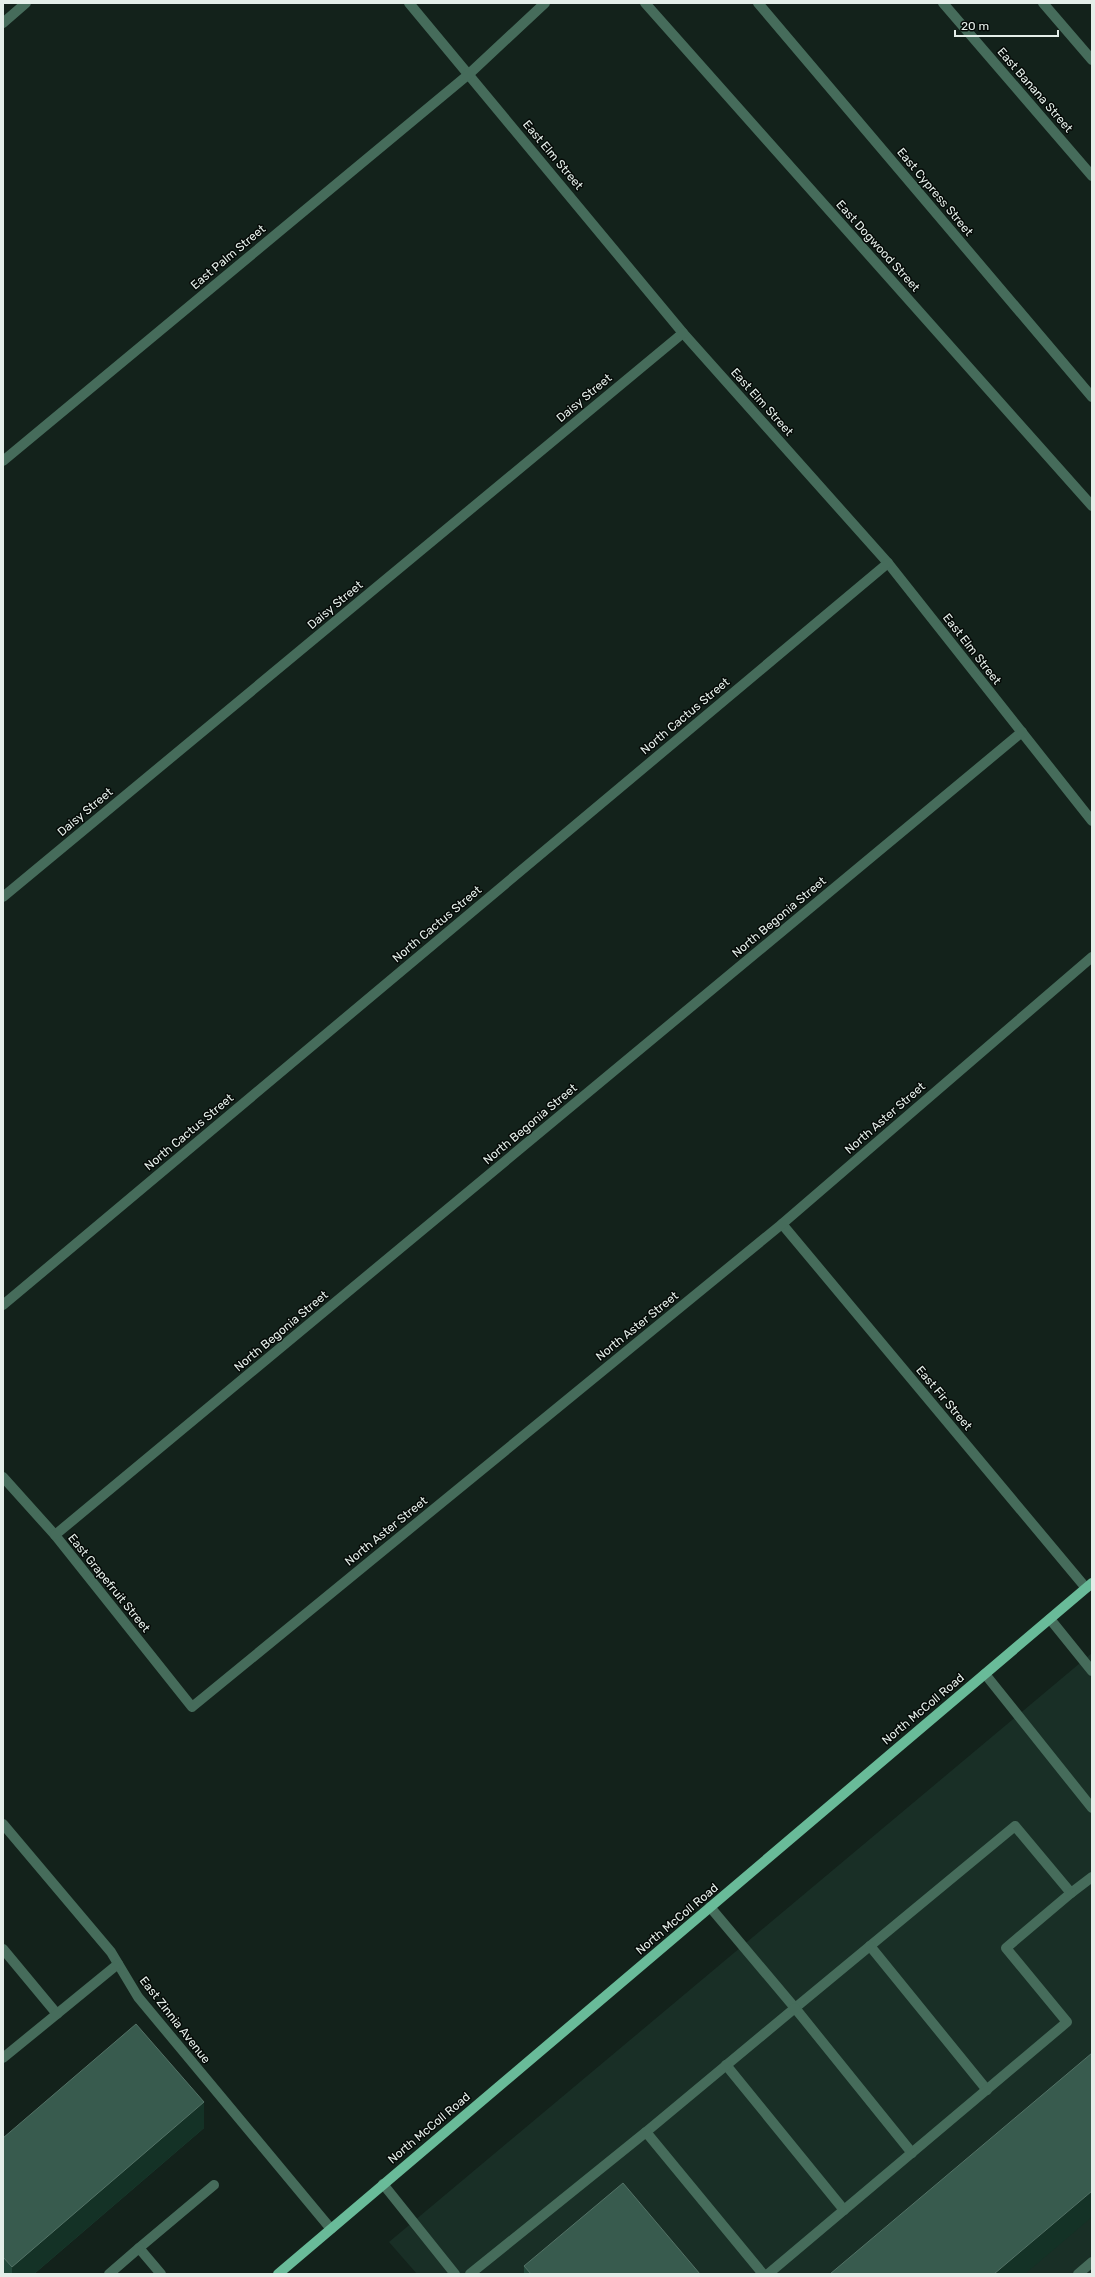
<svg xmlns="http://www.w3.org/2000/svg" width="1095" height="2277" viewBox="0 0 1095 2277" font-family="Rubik,sans-serif">
<style>
.built{fill:#192f26}
.lines{fill:none;stroke-linecap:round;stroke-linejoin:round}
.minor{stroke:#466c5b;stroke-width:10}
.major{stroke:#69bb99;stroke-width:10}
.wall{fill:#23493b}
.shaded-wall{fill:#143226}
.building{fill:#385b4e;stroke:#537266}
.labels{text-anchor:middle;stroke-width:3;stroke-linejoin:round;paint-order:stroke}
.street-label{font-size:12px;fill:#e4eee9;stroke:#050a07}
</style>
<rect width="100%" height="100%" fill="#13221b"/>
<path class="built" d="M1092 1653V2274H417L389 2242Z"/>
<g class="lines">
<g class="minor">
<path d="M409 3 683 333 888 563 1092 821"/>
<path d="M645 3 1092 506"/>
<path d="M758 3 1092 397"/>
<path d="M943 3 1092 176"/>
<path d="M1043 3 1092 60"/>
<path d="M3 23 26 3"/>
<path d="M3 461 469 74 545 3"/>
<path d="M3 897 683 333"/>
<path d="M782 1224 1086 1588"/>
<path d="M3 1305 888 563"/>
<path d="M3 1477 55 1535 192 1707 782 1224 1092 957"/>
<path d="M55 1535 1022 732"/>
<path d="M1050 1619 1092 1671"/>
<path d="M985 1674 1092 1808"/>
<path d="M3 1824 111 1952 138 1997 331 2229"/>
<path d="M710 1907 795 2008 1015 1826 1071 1893 1092 1877"/>
<path d="M870 1946 987 2090"/>
<path d="M3 1949 57 2014"/>
<path d="M3 2058 118 1964"/>
<path d="M726 2065 844 2210"/>
<path d="M646 2132 795 2008 912 2153"/>
<path d="M383 2184 455 2274"/>
<path d="M139 2248 214 2185"/>
<path d="M109 2274 139 2248 161 2274"/>
<path d="M470 2274 646 2132 763 2274"/>
<path d="M768 2274 1067 2022 1006 1948 1071 1893"/>
<path d="M1078 2274 1092 2262"/>
</g>
<path class="major" d="M278 2274 1092 1583"/>
</g>
<g class="wall">
<path d="M204 2128 34 2274H3V2138Z"/>
<path d="M524 2266 700 2274H524Z"/>
</g>
<g class="shaded-wall">
<path d="M204 2102V2128L34 2274H12V2267Z"/>
<path d="M1092 2191V2217L1025 2274H994Z"/>
</g>
<g class="building">
<path d="M136 2024 204 2102 12 2267 3 2257V2138Z"/>
<path d="M1092 2053V2191L994 2274H830Z"/>
<path d="M623 2183 700 2274H531L524 2266Z"/>
</g>
<g class="labels">
<g class="street-label">
<text transform="translate(1035 90) rotate(49)" y="4">East Banana Street</text>
<text transform="translate(553 155) rotate(50)" y="4">East Elm Street</text>
<text transform="translate(935 192) rotate(50)" y="4">East Cypress Street</text>
<text transform="translate(878 246) rotate(48)" y="4">East Dogwood Street</text>
<text transform="translate(228 257) rotate(-40)" y="4">East Palm Street</text>
<text transform="translate(584 398) rotate(-40)" y="4">Daisy Street</text>
<text transform="translate(762 402) rotate(48)" y="4">East Elm Street</text>
<text transform="translate(335 605) rotate(-40)" y="4">Daisy Street</text>
<text transform="translate(972 649) rotate(52)" y="4">East Elm Street</text>
<text transform="translate(685 716) rotate(-40)" y="4">North Cactus Street</text>
<text transform="translate(85 812) rotate(-40)" y="4">Daisy Street</text>
<text transform="translate(779 917) rotate(-40)" y="4">North Begonia Street</text>
<text transform="translate(437 924) rotate(-40)" y="4">North Cactus Street</text>
<text transform="translate(885 1118) rotate(-41)" y="4">North Aster Street</text>
<text transform="translate(530 1124) rotate(-40)" y="4">North Begonia Street</text>
<text transform="translate(189 1132) rotate(-40)" y="4">North Cactus Street</text>
<text transform="translate(637 1326) rotate(-39)" y="4">North Aster Street</text>
<text transform="translate(281 1331) rotate(-40)" y="4">North Begonia Street</text>
<text transform="translate(944 1398) rotate(50)" y="4">East Fir Street</text>
<text transform="translate(386 1531) rotate(-39)" y="4">North Aster Street</text>
<text transform="translate(109 1583) rotate(51)" y="4">East Grapefruit Street</text>
<text transform="translate(923 1709) rotate(-40)" y="4">North McColl Road</text>
<text transform="translate(677 1919) rotate(-40)" y="4">North McColl Road</text>
<text transform="translate(175 2020) rotate(52)" y="4">East Zinnia Avenue</text>
<text transform="translate(429 2128) rotate(-40)" y="4">North McColl Road</text>
</g>
</g>
<rect width="1095" height="2277" fill="none" stroke="#e4eee9" stroke-width="8"/>
<path d="M955 30v6h103v-6" fill="none" stroke="#e4eee9" stroke-width="2"/>
<text x="961" y="30" font-size="12" fill="#e4eee9" stroke="#050a07" stroke-width="3" paint-order="stroke">20 m</text>
</svg>
